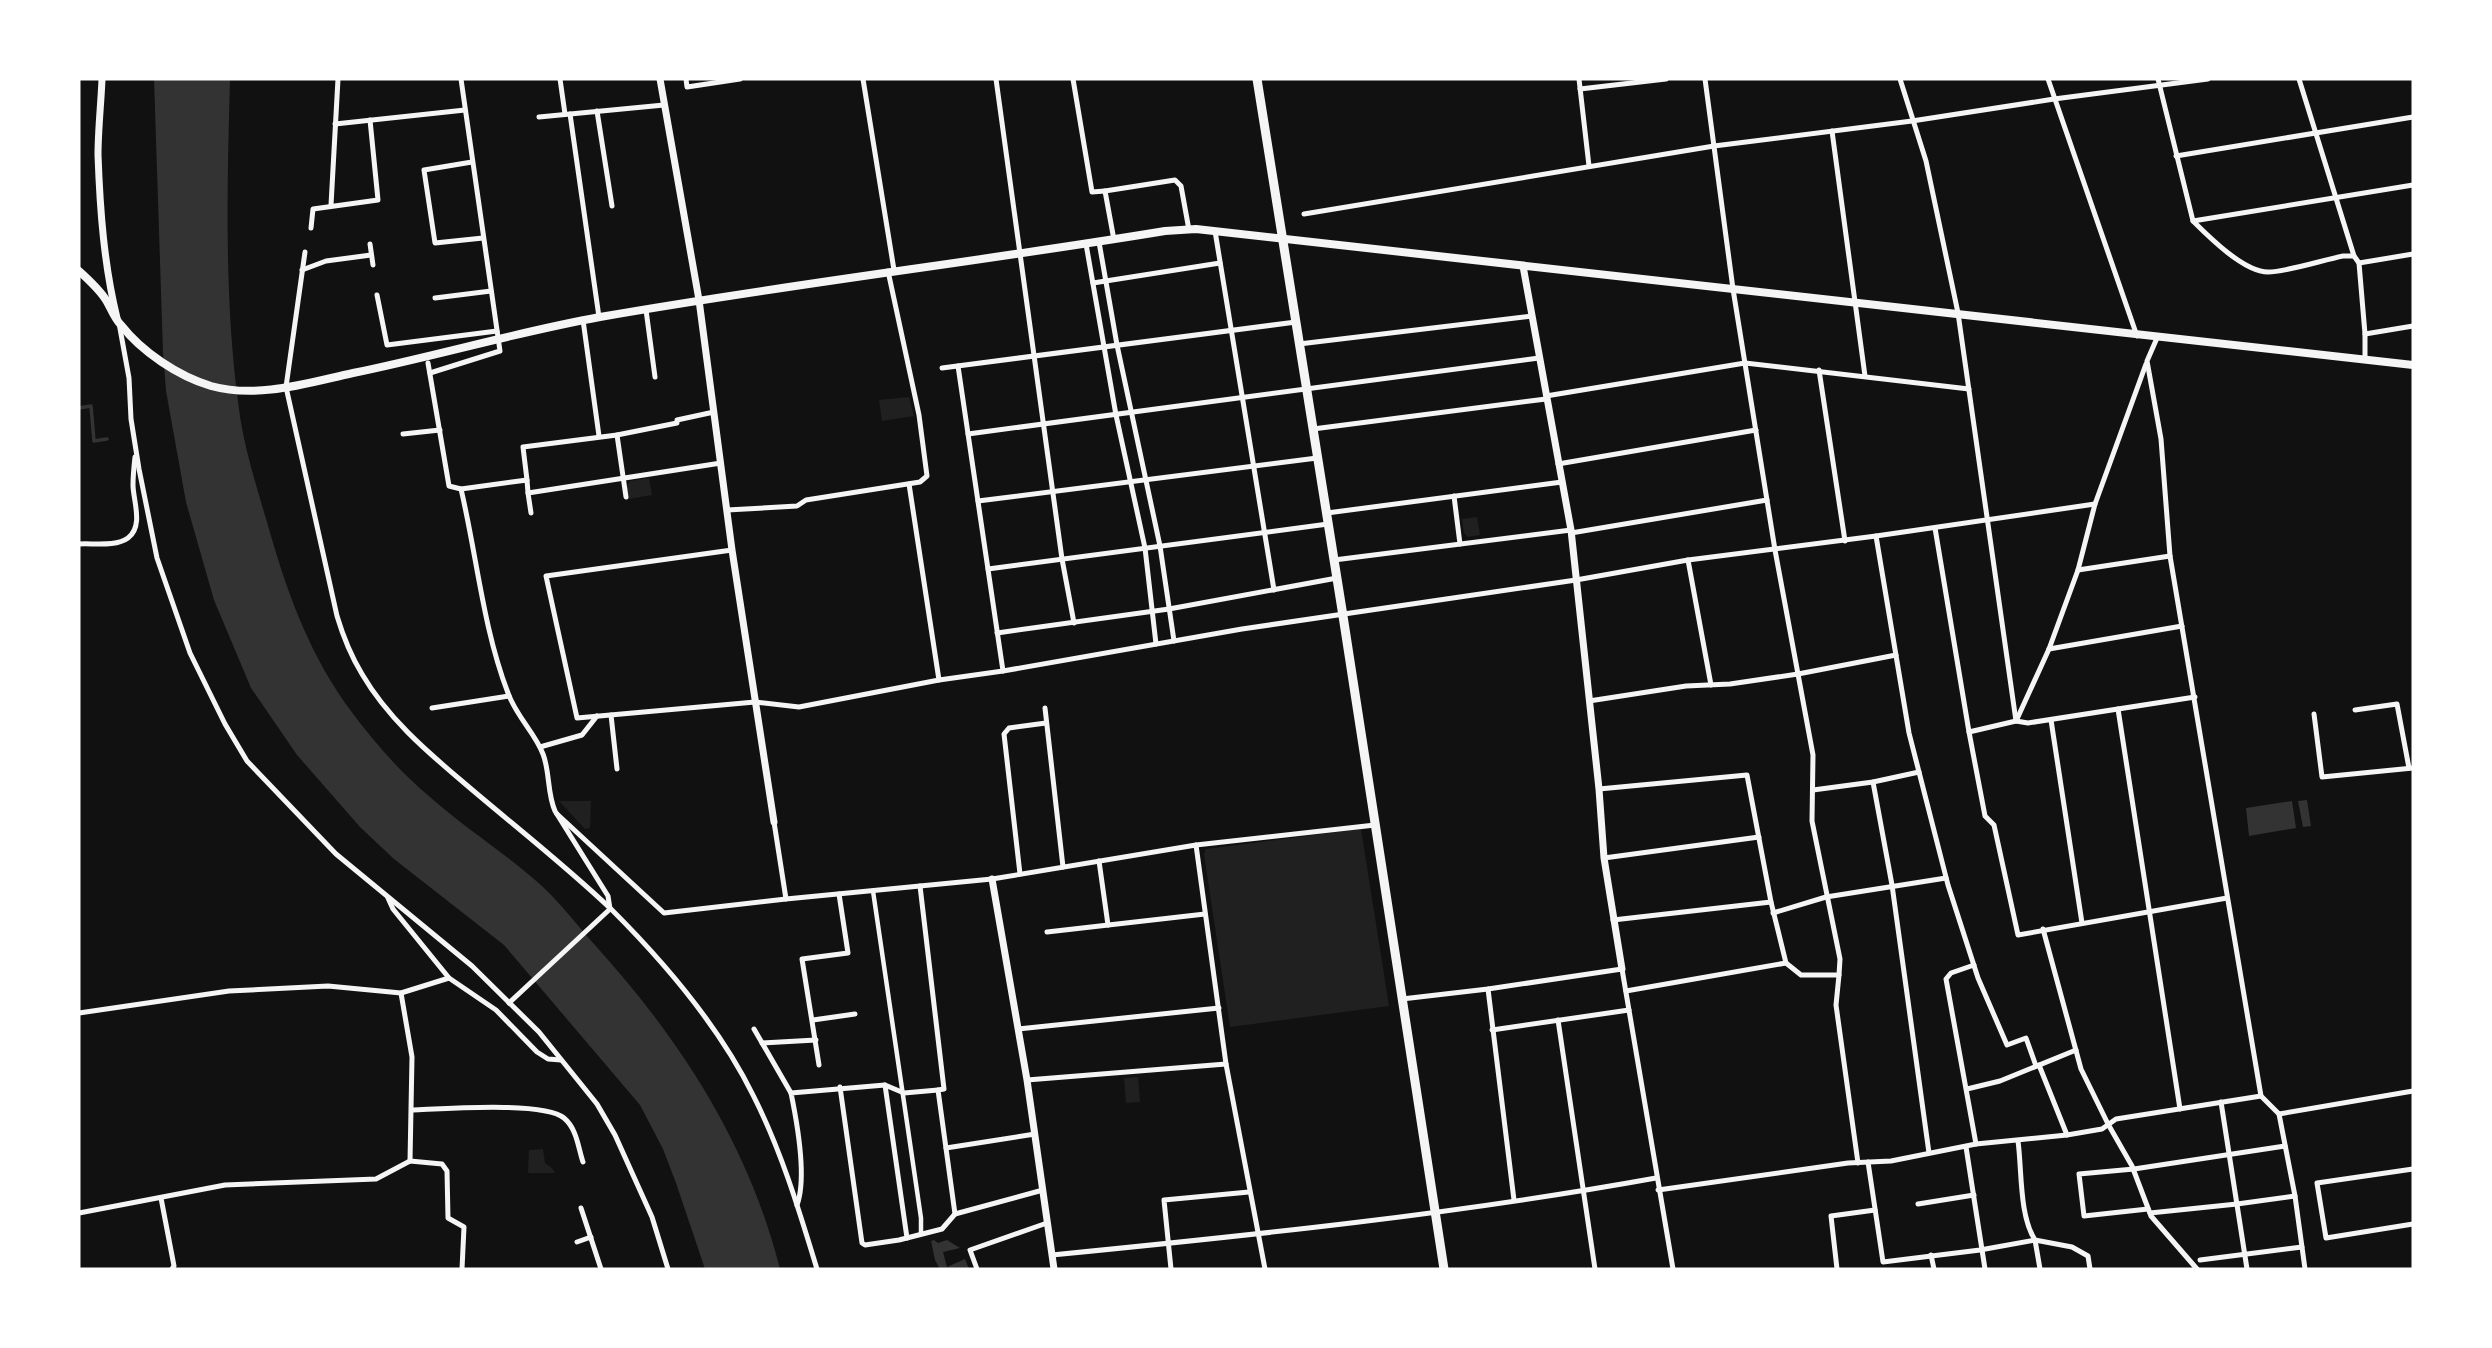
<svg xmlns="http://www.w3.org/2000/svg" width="2492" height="1348" viewBox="0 0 2492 1348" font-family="'Noto Sans',sans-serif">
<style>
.green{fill:#202020}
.water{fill:#333}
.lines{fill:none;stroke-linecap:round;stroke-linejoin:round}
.stream{stroke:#333;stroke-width:3.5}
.pedestrian{stroke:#f5f5f5;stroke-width:4.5}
.minor{stroke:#f5f5f5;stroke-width:5}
.tertiary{stroke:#f5f5f5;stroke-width:7}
.secondary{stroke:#f5f5f5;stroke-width:8}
.primary{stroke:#f5f5f5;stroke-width:9}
</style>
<rect width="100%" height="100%" fill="#111"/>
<g class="green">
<path d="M909 397 914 416 882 421 879 400Z"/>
<path d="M649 478 652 495 629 499 627 487 630 481Z"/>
<path d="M1477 517 1480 535 1468 537 1464 533 1462 519Z"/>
<path d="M559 801H591L590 828 585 829Z"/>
<path d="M1361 829 1389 1006 1230 1027 1204 854 1206 849Z"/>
<path d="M1138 1077 1140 1102 1126 1103 1124 1078Z"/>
<path d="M543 1149 545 1163 552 1168 555 1173H528L529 1150Z"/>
</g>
<g class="water">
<path d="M154 79H230C227 187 224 302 239 409 244 450 260 497 271 536 289 598 312 659 351 711 374 742 400 772 430 797 466 829 508 855 543 887 561 904 577 925 594 944 680 1039 748 1143 780 1269H705L676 1183 663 1149 640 1105 504 945 394 859 360 827 297 755 251 688 214 600 186 502 166 391 163 352Z"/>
<path d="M2307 800 2311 826 2303 827 2298 801Z"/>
<path d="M2292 801 2296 828 2249 836 2246 808Z"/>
<path d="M934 1240 938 1243 947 1240 960 1248 943 1252 947 1267 965 1259 969 1269H940L935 1260 931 1241Z"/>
</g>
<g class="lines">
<path class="stream" d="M79 408 91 406 94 441 107 439"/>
<path class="pedestrian" d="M873 891 921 1218V1233"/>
<g class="minor">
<path d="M560 79 565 114"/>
<path d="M686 79 687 87 740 79"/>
<path d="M863 79 894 270"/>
<path d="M996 79 1062 559 1074 623"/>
<path d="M1073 79 1092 192 1105 191"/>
<path d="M1579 79 1589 166"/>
<path d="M1900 79 1926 161 1958 313 2016 721"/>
<path d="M2048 79 2137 336"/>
<path d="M2158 79 2193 221C2209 237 2244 272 2268 272 2286 272 2323 260 2343 256H2354"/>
<path d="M2299 79 2354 256 2359 263 2365 334V359"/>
<path d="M1580 89 1666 79"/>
<path d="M597 111 612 206"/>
<path d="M570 114 599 317"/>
<path d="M539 117 664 105"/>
<path d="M335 124 465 110"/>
<path d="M1832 131 1865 376"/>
<path d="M2176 156 2413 117"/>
<path d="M472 162 424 170 435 243 483 238"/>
<path d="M331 205 338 79"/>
<path d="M1304 214 1714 146 1912 121 2054 99 2208 79"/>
<path d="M2193 221 2413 185"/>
<path d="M311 228 313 209 378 200 370 120"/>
<path d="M1215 231 1274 590"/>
<path d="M1114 240 1105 191 1175 180 1181 186 1189 230"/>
<path d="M1099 242 1117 345 1160 546 1174 641"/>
<path d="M370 244 373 265"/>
<path d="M1086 244 1116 415 1145 548 1156 644"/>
<path d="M305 252 286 387 337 616C343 636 351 656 362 674 387 717 425 750 463 782 512 824 565 865 612 910 666 964 719 1026 753 1095 781 1150 799 1210 817 1269"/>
<path d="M2359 263 2413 254"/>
<path d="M302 270 326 261 371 255"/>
<path d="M1093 283 1220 263"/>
<path d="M377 295 387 345 497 331"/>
<path d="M435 298 491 291"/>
<path d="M646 310 655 377"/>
<path d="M583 320 599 436"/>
<path d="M119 323 129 378 131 419 139 469 157 558 190 653 225 724 247 761 336 854 472 966 539 1032 597 1104 615 1135 652 1217 668 1269"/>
<path d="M2365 334 2413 326"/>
<path d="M2157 338 2147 361 2161 439 2170 556 2261 1096 2279 1114 2413 1091"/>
<path d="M1299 344 1532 316"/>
<path d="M428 363 449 486 461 489C477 557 483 628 508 693 516 716 535 733 543 754 550 772 547 793 555 811L608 896 610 909"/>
<path d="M958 366 1003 671"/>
<path d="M942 368 1296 322"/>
<path d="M1819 370 1845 541"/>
<path d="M430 373 500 351 461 79"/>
<path d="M1546 396 1745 363 1969 389"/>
<path d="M1313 429 1546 399"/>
<path d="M403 434 440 430"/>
<path d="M968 434 1539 358"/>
<path d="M617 435 626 497"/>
<path d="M1558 464 1756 430"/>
<path d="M527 480 523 447 617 435 677 423V420L714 412"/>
<path d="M909 484 939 680"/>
<path d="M461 489 527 480 528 493 721 463"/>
<path d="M528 493 531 513"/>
<path d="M1454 496 1460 544"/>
<path d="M978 501 1317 458"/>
<path d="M727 510 797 506 806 500 920 482 927 476 919 415 888 271"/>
<path d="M1327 513 1562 482"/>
<path d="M1935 528 1969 732 2016 721 2028 723 2195 697"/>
<path d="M1571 533 1767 500"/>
<path d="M1876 536 1909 733 1948 885 1978 978 2007 1045 2026 1038 2036 1066"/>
<path d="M79 544C93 543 116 547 128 538 144 526 133 500 133 485 133 476 134 466 135 457"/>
<path d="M732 550 546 576 577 718 755 702 799 707 939 680 1003 671 1242 629 1576 580 1688 560 1876 536 2095 504"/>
<path d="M1334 560 1571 530"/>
<path d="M1688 560 1711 685"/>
<path d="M988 569 1328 524"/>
<path d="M2078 570 2170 556"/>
<path d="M997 633 1169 609 1337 578"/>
<path d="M2049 649 2182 626"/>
<path d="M1589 701 1686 686 1730 684 1798 674 1896 655"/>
<path d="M432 708 509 696"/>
<path d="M1045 708 1063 867"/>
<path d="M2118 709 2180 1109"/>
<path d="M2355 710 2397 704 2409 768"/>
<path d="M2314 714 2322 777 2413 768"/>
<path d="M611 715 617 769"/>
<path d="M2017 719 2049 649 2078 570 2095 504 2146 364"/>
<path d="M2051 720 2082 923"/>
<path d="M1969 732 1985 816 1994 825 2018 935 2227 898"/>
<path d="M540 747 582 735 597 716"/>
<path d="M1873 782 1892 885 1929 1153"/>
<path d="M1599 789 1747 775 1771 902 1786 963"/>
<path d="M1813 790 1873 782 1919 772"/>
<path d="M557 814 664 913 786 899"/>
<path d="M774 822 786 899 992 879 1196 845 1375 825"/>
<path d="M1196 845 1226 1064 1265 1269"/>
<path d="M1604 858 1759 837"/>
<path d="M1099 861 1108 925"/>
<path d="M1020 874 1004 734 1009 728 1046 723"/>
<path d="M920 886 944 1089 938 1090 955 1214 1043 1190"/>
<path d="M388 898 393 909 449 978 496 1010 537 1052 548 1059 561 1060"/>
<path d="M1773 913 1826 897 1946 878"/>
<path d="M1613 920 1771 902"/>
<path d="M2043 929 2081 1069 2108 1124 2132 1166 2151 1216 2197 1269"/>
<path d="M1047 932 1205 914"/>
<path d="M1974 965 1951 973 1946 979 1976 1144"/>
<path d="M1839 975 1836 1005 1858 1163"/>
<path d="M1488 989 1514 1200"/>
<path d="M1626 991 1786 963 1801 975H1839L1840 959 1812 821 1813 755 1775 550 1733 289 1705 79"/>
<path d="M401 993 412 1057 410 1161"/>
<path d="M1402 999 1488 989 1622 969 1673 1269"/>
<path d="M509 1003 610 909"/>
<path d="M79 1013 229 991 328 986 401 993 449 978"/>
<path d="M813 1020 855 1014"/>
<path d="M1558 1020 1595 1269"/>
<path d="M754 1029 791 1093"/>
<path d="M1018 1029 1219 1008"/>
<path d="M1492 1030 1629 1010"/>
<path d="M762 1043 816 1040"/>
<path d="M819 1065 802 959 848 953 839 894"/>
<path d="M2039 1065 2067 1135"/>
<path d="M1027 1080 1226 1064"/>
<path d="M885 1085 907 1238"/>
<path d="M840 1087 862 1243 865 1245 899 1240 942 1229 955 1214"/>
<path d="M1967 1089 2000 1081 2076 1050"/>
<path d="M2221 1102 2247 1269"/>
<path d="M413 1110C441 1109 544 1101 564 1118 577 1129 578 1147 583 1162"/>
<path d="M2279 1114 2295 1196 2305 1269"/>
<path d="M2018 1141C2022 1170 2019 1215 2035 1240L2072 1247 2088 1256 2090 1269"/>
<path d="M1966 1147 1985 1269"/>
<path d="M946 1148 1035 1134"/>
<path d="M1868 1162 1883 1262 1980 1250 2035 1240 2040 1269"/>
<path d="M2413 1169 2317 1183 2326 1238 2413 1224"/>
<path d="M1658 1190 1848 1163 1891 1161 1976 1144 2067 1135 2102 1129 2116 1119 2261 1096"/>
<path d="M161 1198 174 1266 172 1269"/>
<path d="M1918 1204 1974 1195"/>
<path d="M797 1205C807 1178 797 1122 791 1093L885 1085 904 1093 938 1090"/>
<path d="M581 1208 601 1269"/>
<path d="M2148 1209 2084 1216 2079 1174 2134 1169 2285 1146"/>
<path d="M79 1213 225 1185 376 1179 410 1161 442 1164 447 1171 448 1218 464 1227 462 1269"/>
<path d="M2150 1213 2237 1204 2295 1196"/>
<path d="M577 1242 591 1237"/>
<path d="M1052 1255C1254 1235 1457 1214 1656 1178"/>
<path d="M1931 1255 1934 1269"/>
<path d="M2200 1260 2302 1247"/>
<path d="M977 1269 970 1250 1047 1223"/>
<path d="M1171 1269 1164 1200 1249 1192"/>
<path d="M1837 1269 1831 1216 1875 1210"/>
</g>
<g class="tertiary">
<path d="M102 79C101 104 98 130 98 155 100 210 104 265 117 318"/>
<path d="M660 79 699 300 732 550 774 822"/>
<path d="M1523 266 1571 530 1599 789 1604 858 1622 969"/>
<path d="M992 879 1027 1080 1054 1269"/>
</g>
<path class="secondary" d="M79 271C89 280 99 289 106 300 111 308 114 318 121 325 142 352 178 376 211 386 258 399 307 383 353 373 436 356 517 332 600 317 788 284 977 262 1165 231L1196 229 2413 365"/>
<path class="primary" d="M1257 79 1343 616 1444 1269"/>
</g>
<rect width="2492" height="1348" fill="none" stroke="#ffffff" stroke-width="161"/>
</svg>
